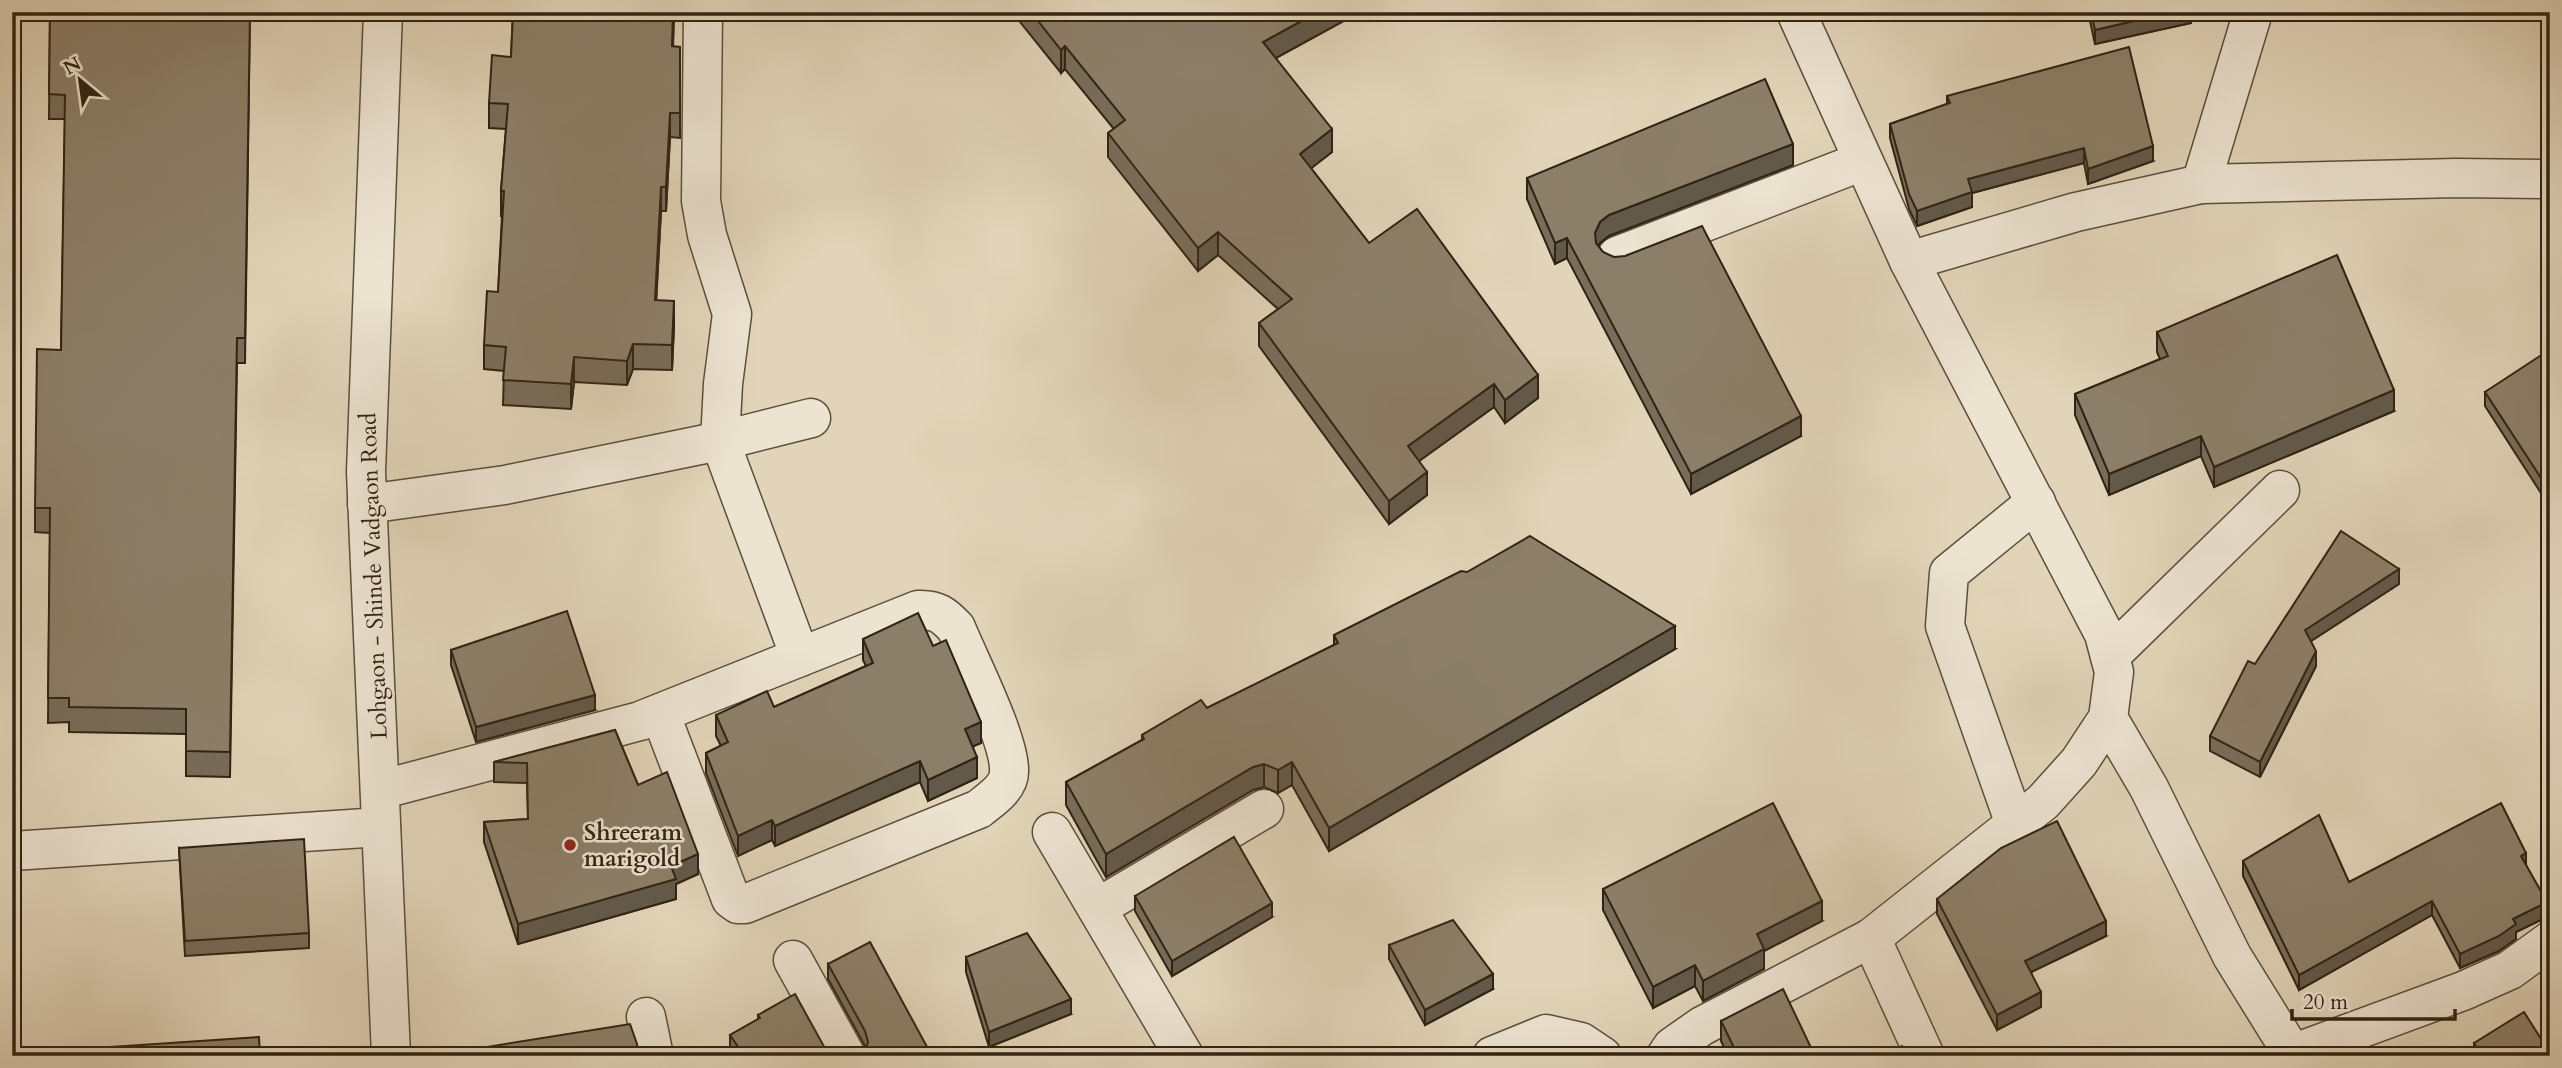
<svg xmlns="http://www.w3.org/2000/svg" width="2562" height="1068" viewBox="0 0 2562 1068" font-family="Cardo,serif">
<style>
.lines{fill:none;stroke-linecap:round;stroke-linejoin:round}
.minor-casing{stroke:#5c4f3c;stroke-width:41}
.minor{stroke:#ece3d1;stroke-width:38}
.wall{fill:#786d5a;stroke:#302313;stroke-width:2}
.shaded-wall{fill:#62594a;stroke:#302313;stroke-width:2}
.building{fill:#8c7f69;stroke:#302313;stroke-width:2}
.poi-dot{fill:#8f2418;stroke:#ece3d1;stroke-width:2.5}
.labels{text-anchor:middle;stroke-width:5;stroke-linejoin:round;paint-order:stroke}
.street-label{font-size:23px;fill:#302313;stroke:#ece3d1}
.poi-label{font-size:23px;font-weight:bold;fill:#302313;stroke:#ece3d1;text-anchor:start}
</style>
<rect width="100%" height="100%" fill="#e1d4b8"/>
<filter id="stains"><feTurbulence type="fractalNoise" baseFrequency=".00286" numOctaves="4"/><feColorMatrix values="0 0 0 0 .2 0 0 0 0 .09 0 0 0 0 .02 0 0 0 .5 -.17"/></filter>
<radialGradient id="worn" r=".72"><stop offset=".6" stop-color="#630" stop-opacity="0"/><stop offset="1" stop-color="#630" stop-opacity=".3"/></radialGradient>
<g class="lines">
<g class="minor-casing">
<g id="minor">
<path d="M383 12 366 472 391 1056"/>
<path d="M703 12 701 201 707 235 732 314 723 384 720 441 800 657"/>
<path d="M2201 184 2253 12"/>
<path d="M1617 256 1863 161"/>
<path d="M1909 261 2076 212 2201 184 2456 178 2550 179"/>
<path d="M367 504 505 485 720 441 811 418"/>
<path d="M2110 656 2280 490"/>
<path d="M2108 718 2149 788 2232 956 2294 1056"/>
<path d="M380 790 640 721 660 713 918 610C936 609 944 615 956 628 969 660 1011 742 1009 772 1009 788 990 800 979 809L745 904H738L731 899 660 713"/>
<path d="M2015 824 1945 626 1949 573 2036 502"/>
<path d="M1052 832 1184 1056"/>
<path d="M12 851 381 827"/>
<path d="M1097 908 1264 809"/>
<path d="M1871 938 1925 1056"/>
<path d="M793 960 846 1056"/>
<path d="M646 1017 654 1056"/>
<path d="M2292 1054 2463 991 2510 970 2550 941"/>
<path d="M1492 1056 1546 1034 1581 1042 1602 1056"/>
<path d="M1666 1056 1672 1047 1702 1026 1871 938 2043 802 2079 762 2108 718 2114 672 2104 634 1909 261 1796 12"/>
</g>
</g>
<use href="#minor" class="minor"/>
</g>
<g class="wall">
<path d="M50 12H250L245 363H237L230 777 186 776V734L69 732V722L48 723 50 533 35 532V508L61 350 65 119H49Z"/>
<path d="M513 12H674L673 47H680V138L670 137 666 211H661L656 300 674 325 672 370 633 369 627 385 574 382 571 409 503 405 504 371 484 369V345L498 292 502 216H501V191L506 129 489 128V103L511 57Z"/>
<path d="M1012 12H1356L1351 17 1276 58 1332 152 1311 168 1369 243 1538 398 1505 423 1494 407 1419 461 1427 495 1389 524 1259 346V323L1278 309 1218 255 1198 271 1108 157V133L1114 129 1065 69 1061 73Z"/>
<path d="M2088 12H2191V23L2095 44Z"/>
<path d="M1947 96 2153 161 2088 184 2084 163 1972 193V207L1917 226 1909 209 1890 138V124L1947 104Z"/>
<path d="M1793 165 1609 236 1600 243 1598 246 1603 252 1801 436 1691 494 1567 258 1555 264 1527 199V178Z"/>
<path d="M2157 332 2394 411 2214 487 2201 456 2109 495 2075 415V394L2160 359 2157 352Z"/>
<path d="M2550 365V487L2541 493 2485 406V392Z"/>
<path d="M2399 584 2311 641 2316 666 2260 777 2210 751V736L2255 664Z"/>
<path d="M1334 635 1675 649 1329 851 1292 785 1278 793 1264 787 1253 790 1106 877 1066 805V782L1142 740V735L1207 708 1334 645Z"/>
<path d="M863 639 933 646 981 743 973 746 977 778 928 801 920 782 775 846 772 840 738 856 706 773V753L721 746 716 736V715L774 707 866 666 863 660Z"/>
<path d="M451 650 595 710 476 742 451 665Z"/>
<path d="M615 730 638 785 698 874 676 884V899L518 944 484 842V822L528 819 527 783 494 782V762Z"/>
<path d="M179 848 309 933V948L185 956Z"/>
<path d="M2243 861 2349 882 2526 865 2547 917 2516 932V939L2499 951 2460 968 2432 915 2299 990 2243 876Z"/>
<path d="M1603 889 1822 921 1764 951V969L1703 1001 1695 986 1653 1008 1603 910Z"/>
<path d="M1135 896 1272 917 1172 976 1135 911Z"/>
<path d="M1937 899 2106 936 2031 972 2041 1007 1997 1030 1937 914Z"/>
<path d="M12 907 21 936V955L12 957Z"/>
<path d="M1389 945 1493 989 1425 1025 1389 959Z"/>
<path d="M966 957 1071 1014 989 1047 966 972Z"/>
<path d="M828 964 932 1056 865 1052V1046L828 979Z"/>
<path d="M758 1015 827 1052 734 1056 730 1049V1035L758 1019Z"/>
<path d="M1721 1021 1815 1056H1728L1721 1041Z"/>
<path d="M2474 1043 2550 1056H2474Z"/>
</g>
<g class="shaded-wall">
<path d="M673 12H674L672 71V46Z"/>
<path d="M1318 12H1356L1351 17 1263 65V42Z"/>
<path d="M2172 12H2191V23L2095 44V30Z"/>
<path d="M1065 46V69L1061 73V50Z"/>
<path d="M670 113V137L666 211V187Z"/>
<path d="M1332 129V152L1300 177V154Z"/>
<path d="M1793 144V165L1609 236 1600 243 1595 253V233L1600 222 1609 215Z"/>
<path d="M2153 146V161L2088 184V169Z"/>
<path d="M2084 148V163L1972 193V207L1917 226V211L1968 179Z"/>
<path d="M661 187V211L655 325V300Z"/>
<path d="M1218 232V255L1198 271V248Z"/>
<path d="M1567 238V258L1555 264V243Z"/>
<path d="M674 301V325L672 370V345Z"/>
<path d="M633 344V369L627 385V361Z"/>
<path d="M574 357V382L571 409V384Z"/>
<path d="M1538 375V398L1505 423V400Z"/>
<path d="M1494 384V407L1408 469V446Z"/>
<path d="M2394 390V411L2214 487V467Z"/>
<path d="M1801 416V436L1691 494V474Z"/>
<path d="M2201 436V456L2109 495V474Z"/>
<path d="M1427 472V495L1389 524V501Z"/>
<path d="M2550 472V487L2541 493V478Z"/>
<path d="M2399 569V584L2305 645V630Z"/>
<path d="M1675 626V649L1329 851V828Z"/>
<path d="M2316 651V666L2260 777V762Z"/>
<path d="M595 695V710L476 742V727Z"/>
<path d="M981 722V743L965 750V729Z"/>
<path d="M977 757V778L928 801V780Z"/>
<path d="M920 761V782L775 846V826Z"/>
<path d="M1292 762V785L1278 793V770Z"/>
<path d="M1264 764V787L1253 790 1106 877V854L1253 767Z"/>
<path d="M772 820V840L738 856V836Z"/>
<path d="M2526 853V868L2521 856Z"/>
<path d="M698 854V874L676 884V899L518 944V924L671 866Z"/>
<path d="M1822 901V921L1764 951V969L1703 1001V981L1757 934Z"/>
<path d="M2432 901V915L2299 990V975Z"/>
<path d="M2547 902V917L2516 932V939L2499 951 2460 968V954L2513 919Z"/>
<path d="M1272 903V917L1172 976V961Z"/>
<path d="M2106 921V936L2025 975V961Z"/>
<path d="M1695 965V986L1653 1008V987Z"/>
<path d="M1493 974V989L1425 1025V1010Z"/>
<path d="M2041 992V1007L1997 1030V1015Z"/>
<path d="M1071 999V1014L989 1047V1032Z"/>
</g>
<g class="building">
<path d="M50 12H250L245 338H237L230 752 186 751V709L69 707V698H48L50 508H35L37 349 61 350 65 95 49 94Z"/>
<path d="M513 12H673L672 46 680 47V113H670L666 187H661L655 300 674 301 672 345 633 344 627 361 574 357 571 384 503 380 506 347 484 345 487 291 498 292 504 191H501L508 104 489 103 492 55 511 57Z"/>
<path d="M1031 12H1318L1263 42 1332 129 1300 154 1369 243 1417 209 1538 375 1505 400 1494 384 1408 446 1427 472 1389 501 1259 323 1292 299 1218 232 1198 248 1108 133 1125 120 1065 46 1061 50Z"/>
<path d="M2091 12H2172L2095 30Z"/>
<path d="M2129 47 2153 146 2088 169 2084 148 1968 179 1972 192 1917 211 1909 194 1890 124 1950 103 1947 96Z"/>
<path d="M1765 79 1793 144 1609 215 1600 222 1595 233 1596 243 1603 252 1614 257 1625 256 1702 226 1801 416 1691 474 1567 238 1555 243 1527 178Z"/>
<path d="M2337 255 2394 390 2214 467 2201 436 2109 474 2075 394 2168 356 2157 332Z"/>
<path d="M2543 354 2550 365V472L2541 478 2485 392Z"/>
<path d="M2341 531 2399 569 2305 630 2316 651 2260 762 2210 736 2248 661 2255 664Z"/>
<path d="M1530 536 1675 626 1329 828 1292 762 1278 770 1264 764 1253 767 1106 854 1066 782 1144 739 1142 735 1201 700 1207 708 1338 643 1334 635 1461 571 1467 572Z"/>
<path d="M567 611 595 695 476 727 451 650Z"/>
<path d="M918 613 933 646 946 640 981 722 965 729 977 757 928 780 920 761 775 826 772 820 738 836 706 753 728 742 716 715 767 691 774 707 873 663 863 639Z"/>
<path d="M615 730 638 785 667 772 698 854 671 866 676 879 518 924 484 822 528 819 527 763 494 762Z"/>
<path d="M1773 803 1822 901 1757 934 1764 949 1703 981 1695 965 1653 987 1603 889Z"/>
<path d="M2501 803 2526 853 2521 856 2547 902 2513 919 2516 924 2499 936 2460 954 2432 901 2299 975 2243 861 2319 815 2349 882Z"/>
<path d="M2057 821 2106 921 2025 961 2041 992 1997 1015 1937 899 2001 848Z"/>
<path d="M1234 837 1272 903 1172 961 1135 896Z"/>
<path d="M304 839 309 933 185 941 179 848Z"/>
<path d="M12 907 21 936 12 938Z"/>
<path d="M1453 920 1493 974 1425 1010 1389 945Z"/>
<path d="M1027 933 1071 999 989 1032 966 957Z"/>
<path d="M870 942 932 1056H861L865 1052 868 1042 865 1031 828 964Z"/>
<path d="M1783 989 1815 1056H1738L1721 1021Z"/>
<path d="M795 994 827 1052 831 1056H734L741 1051 730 1035 760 1018 758 1015Z"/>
<path d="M2524 1012 2550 1053V1056H2482L2474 1043Z"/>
<path d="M630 1024 637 1044 639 1056H475L474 1049Z"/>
<path d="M259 1037 260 1056H82L81 1049Z"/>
<path d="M1902 1046 1906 1056H1879Z"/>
</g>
<circle class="poi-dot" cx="570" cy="845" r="7"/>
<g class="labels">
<g class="street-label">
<text transform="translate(373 576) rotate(-92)" y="8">Lohgaon - Shinde Vadgaon Road</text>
</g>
<g class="poi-label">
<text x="584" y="840">Shreeram<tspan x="584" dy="26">marigold</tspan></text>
</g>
</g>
<rect width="2562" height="1068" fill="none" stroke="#e1d4b8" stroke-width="42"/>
<rect x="14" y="14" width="2534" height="1040" fill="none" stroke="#302313" stroke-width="3.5"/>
<rect x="21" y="21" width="2520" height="1026" fill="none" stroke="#302313" stroke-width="2"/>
<g transform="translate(80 80) rotate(331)" stroke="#ece3d1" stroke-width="5" paint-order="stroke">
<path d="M0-5L12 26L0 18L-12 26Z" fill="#302313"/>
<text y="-10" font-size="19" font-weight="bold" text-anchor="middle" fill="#302313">N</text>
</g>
<path d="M2292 1009v10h163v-10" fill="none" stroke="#302313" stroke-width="3.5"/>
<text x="2303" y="1009" font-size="21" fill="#302313" stroke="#ece3d1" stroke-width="5" paint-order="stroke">20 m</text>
<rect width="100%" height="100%" filter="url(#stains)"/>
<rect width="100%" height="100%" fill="url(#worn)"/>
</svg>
